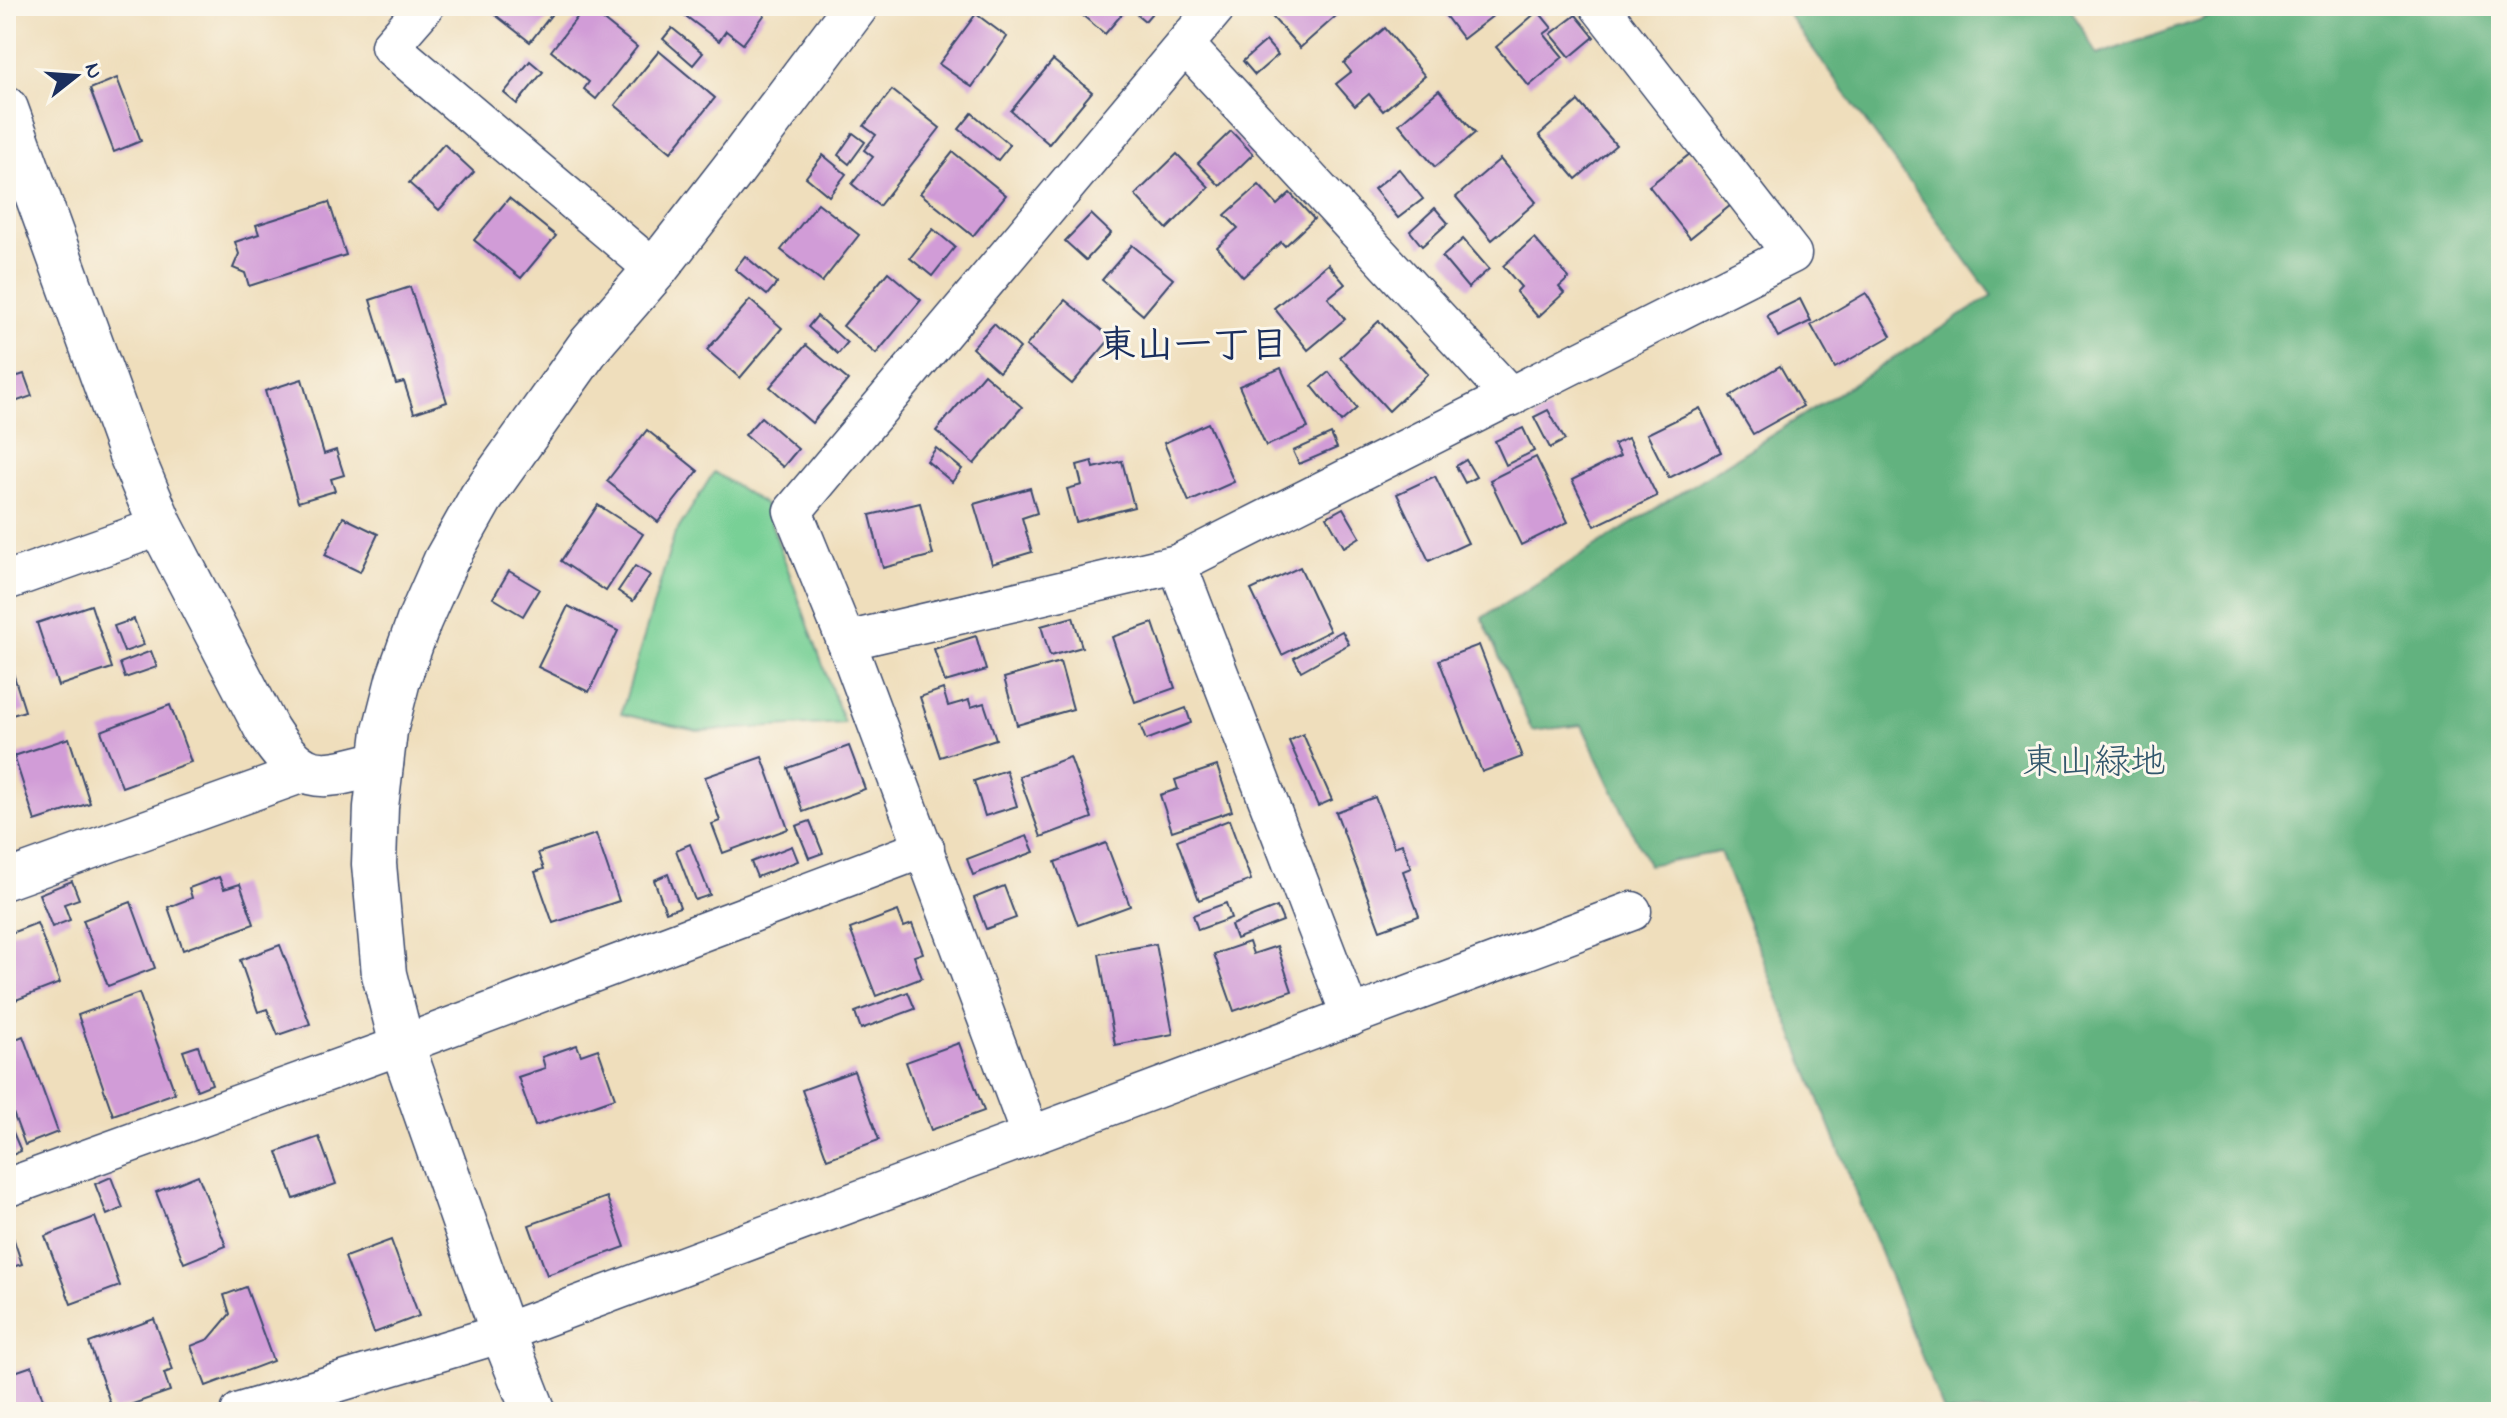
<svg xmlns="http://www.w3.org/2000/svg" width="2507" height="1418" viewBox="0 0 2507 1418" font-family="'Indie Flower','Klee One',sans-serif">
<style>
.green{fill:#78d096;stroke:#4a807a;stroke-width:2}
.forest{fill:#62b27f;stroke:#3e706e;stroke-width:2}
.building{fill:#d19cd7}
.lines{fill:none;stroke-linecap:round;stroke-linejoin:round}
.street-casing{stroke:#3b496c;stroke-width:41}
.secondary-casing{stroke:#3b496c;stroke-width:47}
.street{stroke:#fff;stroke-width:38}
.secondary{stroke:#fff;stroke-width:44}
.labels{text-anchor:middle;stroke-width:6;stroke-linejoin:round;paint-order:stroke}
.park-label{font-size:36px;fill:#32576c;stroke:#fbf7ec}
.neighbourhood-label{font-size:38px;font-weight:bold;fill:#1b2f5e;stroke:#fbf7ec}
</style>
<rect width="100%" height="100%" fill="#fbf7ec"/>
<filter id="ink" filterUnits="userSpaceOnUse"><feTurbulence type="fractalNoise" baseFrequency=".0125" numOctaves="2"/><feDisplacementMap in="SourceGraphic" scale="16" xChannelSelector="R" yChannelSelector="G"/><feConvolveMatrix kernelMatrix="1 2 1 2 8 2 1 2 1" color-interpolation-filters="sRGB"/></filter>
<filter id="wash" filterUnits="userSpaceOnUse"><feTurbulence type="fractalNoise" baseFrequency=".006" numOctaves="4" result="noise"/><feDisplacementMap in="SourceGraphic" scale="32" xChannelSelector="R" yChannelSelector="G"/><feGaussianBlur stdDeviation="1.8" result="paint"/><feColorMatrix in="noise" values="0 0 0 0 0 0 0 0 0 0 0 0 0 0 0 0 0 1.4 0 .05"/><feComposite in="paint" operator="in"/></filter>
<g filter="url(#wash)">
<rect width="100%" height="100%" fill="#efdebc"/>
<path class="green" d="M714 472 764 504 844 723 697 731 621 714 674 536Z"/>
<path class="forest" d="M1782 6H2069L2097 55 2241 6H2501V1412H1944L1720 852 1648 865 1582 725 1532 731 1482 618 1992 296Z"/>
<g id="blocks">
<g class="building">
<path d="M484 6H558L530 42Z"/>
<path d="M586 6 637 47 596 99 584 89 589 82 551 51Z"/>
<path d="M689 6H755L765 14 743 44 726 31 719 41 683 14Z"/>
<path d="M1090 6H1158L1145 21 1128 7 1105 34 1082 15Z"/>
<path d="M1272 6H1326L1336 16 1300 48 1267 11Z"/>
<path d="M1438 6H1501L1503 8 1463 39Z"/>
<path d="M1538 11 1552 28 1544 34 1563 57 1529 86 1496 47Z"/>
<path d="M976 14 1007 37 972 87 939 64Z"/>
<path d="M1576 15 1594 37 1570 57 1551 34Z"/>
<path d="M672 28 703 53 693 65 663 39Z"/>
<path d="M1385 28 1425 76 1383 111 1369 94 1355 106 1336 84 1351 72 1344 63Z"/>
<path d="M1266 41 1278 55 1255 75 1243 61Z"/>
<path d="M659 51 715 98 671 152 615 105Z"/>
<path d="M1053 60 1092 92 1049 144 1011 111Z"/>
<path d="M530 61 543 72 517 104 504 93Z"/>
<path d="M117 78 141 141 114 152 90 89Z"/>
<path d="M892 90 940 128 879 206 852 184 873 157 864 150 876 135 864 126Z"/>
<path d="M1439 90 1475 133 1435 167 1399 124Z"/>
<path d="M1578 101 1616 145 1576 179 1539 135Z"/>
<path d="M972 113 1010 145 998 160 959 129Z"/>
<path d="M1231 131 1253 154 1220 186 1198 163Z"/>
<path d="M853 133 865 142 849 164 838 155Z"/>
<path d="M444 144 474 172 439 210 409 183Z"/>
<path d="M953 152 1006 195 973 236 920 193Z"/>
<path d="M1177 154 1209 187 1167 229 1135 195Z"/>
<path d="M1690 154 1731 205 1690 238 1649 186Z"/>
<path d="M823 155 846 174 829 196 806 177Z"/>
<path d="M1500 159 1536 202 1492 240 1456 197Z"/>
<path d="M1399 169 1423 199 1398 218 1374 189Z"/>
<path d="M1259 185 1277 205 1290 193 1314 219 1285 246 1281 242 1243 277 1217 247 1238 228 1225 215Z"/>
<path d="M509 198 556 236 521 278 474 240Z"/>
<path d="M329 202 346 255 249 286 245 273 233 268 239 254 235 242 259 234 256 225Z"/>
<path d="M818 203 859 235 822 282 781 250Z"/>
<path d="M1435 208 1448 223 1422 246 1410 231Z"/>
<path d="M1091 214 1111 233 1086 260 1065 241Z"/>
<path d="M933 229 955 247 932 276 910 258Z"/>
<path d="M1534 238 1569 278 1559 287 1564 293 1538 317 1516 292 1521 287 1503 266Z"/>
<path d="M1463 239 1489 269 1468 288 1442 257Z"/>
<path d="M1132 245 1173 279 1143 315 1102 280Z"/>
<path d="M745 256 777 283 767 295 735 269Z"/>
<path d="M1328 264 1345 284 1328 298 1345 319 1308 350 1274 308Z"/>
<path d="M888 272 921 300 876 354 843 326Z"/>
<path d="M410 287 447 402 414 413 404 382 396 384 370 300Z"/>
<path d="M1866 293 1891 336 1835 368 1811 325Z"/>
<path d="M1800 299 1811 321 1778 337 1767 315Z"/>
<path d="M750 300 782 328 740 378 707 350Z"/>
<path d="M1065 300 1111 338 1072 384 1026 346Z"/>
<path d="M817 316 847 343 838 354 808 327Z"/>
<path d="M1379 321 1428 374 1389 411 1340 357Z"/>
<path d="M994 324 1020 348 999 372 972 348Z"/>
<path d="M806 345 848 380 812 423 770 387Z"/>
<path d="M1780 366 1803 406 1753 434 1730 396Z"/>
<path d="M1281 368 1308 428 1266 446 1239 386Z"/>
<path d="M1329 372 1357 408 1341 422 1312 386Z"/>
<path d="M24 374 32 396 6 405V380Z"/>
<path d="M984 374 1022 407 974 464 936 431Z"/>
<path d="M302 379 324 454 336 450 344 475 331 479 335 491 298 502 265 391Z"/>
<path d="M1700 408 1721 452 1669 478 1647 434Z"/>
<path d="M1548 410 1565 440 1550 448 1534 417Z"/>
<path d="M761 417 798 449 783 467 745 435Z"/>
<path d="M1208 423 1234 482 1189 502 1164 443Z"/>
<path d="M1523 428 1534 451 1506 465 1495 441Z"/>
<path d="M647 430 698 471 658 522 607 481Z"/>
<path d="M1331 434 1337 448 1299 464 1293 451Z"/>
<path d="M1628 438 1657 496 1595 526 1572 480 1620 456 1614 444Z"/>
<path d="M936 448 962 469 952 482 927 461Z"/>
<path d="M1536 457 1568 522 1521 545 1490 480Z"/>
<path d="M1466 460 1476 477 1465 483 1456 466Z"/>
<path d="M1092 461 1094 468 1122 461 1134 507 1076 522 1067 489 1082 485 1077 465Z"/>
<path d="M1435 476 1468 543 1429 561 1397 494Z"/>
<path d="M1030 488 1037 513 1022 518 1032 552 992 564 974 504Z"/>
<path d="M920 503 933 555 883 568 870 515Z"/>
<path d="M598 505 643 534 606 591 561 561Z"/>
<path d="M1343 508 1360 537 1344 547 1327 517Z"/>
<path d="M343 517 378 534 360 572 325 555Z"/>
<path d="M635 566 650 575 633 601 618 591Z"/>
<path d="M1300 567 1330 631 1282 655 1251 590Z"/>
<path d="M509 571 539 589 523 616 493 598Z"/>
<path d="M91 605 112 668 58 686 37 623Z"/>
<path d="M568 606 618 631 589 692 538 667Z"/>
<path d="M1073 617 1082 647 1050 656 1041 626Z"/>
<path d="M134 619 144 645 124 652 114 626Z"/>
<path d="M1153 623 1175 688 1135 702 1112 637Z"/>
<path d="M1342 631 1349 644 1301 671 1294 658Z"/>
<path d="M976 636 986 670 945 682 934 649Z"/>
<path d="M1479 645 1522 757 1482 772 1439 660Z"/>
<path d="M151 651 157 667 125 678 120 663Z"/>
<path d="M7 654 25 711 6 717V655Z"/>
<path d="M1060 662 1073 709 1017 725 1004 678Z"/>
<path d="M943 689 948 706 969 700 971 707 984 703 996 739 940 757 920 697Z"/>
<path d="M170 705 191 762 122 787 101 731Z"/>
<path d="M1186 708 1191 723 1146 740 1140 725Z"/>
<path d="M1303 734 1332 800 1318 806 1289 741Z"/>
<path d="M69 738 90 803 35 821 14 756Z"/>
<path d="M849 746 865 789 803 812 788 768Z"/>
<path d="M762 757 788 829 723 853 712 824 720 821 705 777Z"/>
<path d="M1070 757 1092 818 1041 837 1019 776Z"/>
<path d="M1217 766 1232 811 1172 831 1160 795 1178 789 1175 780Z"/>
<path d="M1006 770 1017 806 985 816 974 781Z"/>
<path d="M1375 797 1394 847 1402 844 1411 868 1403 871 1419 916 1380 930 1336 812Z"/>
<path d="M1229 820 1251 880 1199 900 1177 840Z"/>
<path d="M810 821 823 853 809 858 796 826Z"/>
<path d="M596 834 619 901 553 923 535 872 544 869 538 853Z"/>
<path d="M1027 836 1034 852 973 875 967 859Z"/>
<path d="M1106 843 1130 906 1078 925 1055 862Z"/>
<path d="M690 844 710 895 695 900 676 850Z"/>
<path d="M792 846 798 861 757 877 751 862Z"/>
<path d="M668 874 680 907 666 912 654 880Z"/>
<path d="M219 877 224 889 240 884 254 924 183 950 168 907 192 898 189 888Z"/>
<path d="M72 881 79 899 64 904 70 920 52 927 39 894Z"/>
<path d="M1004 886 1016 918 986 929 974 898Z"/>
<path d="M131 902 155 968 108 986 83 920Z"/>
<path d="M1226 903 1231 918 1198 930 1193 915Z"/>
<path d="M1277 907 1283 921 1236 939 1231 925Z"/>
<path d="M898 911 904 927 912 924 923 953 914 956 922 978 876 996 850 929Z"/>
<path d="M37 923 60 983 16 1000 6 974V935Z"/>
<path d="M1249 942 1253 954 1277 946 1292 991 1234 1011 1214 954Z"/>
<path d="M1156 944 1173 1034 1115 1045 1099 954Z"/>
<path d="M280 945 310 1024 278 1035 267 1009 258 1012 240 960Z"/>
<path d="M908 992 915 1009 861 1029 855 1012Z"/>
<path d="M139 993 175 1093 113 1115 78 1015Z"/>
<path d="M23 1036 58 1132 25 1145 13 1113 6 1116V1043Z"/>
<path d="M959 1043 984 1111 931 1130 906 1062Z"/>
<path d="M577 1045 581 1055 598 1049 615 1098 535 1126 518 1077 545 1068 542 1057Z"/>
<path d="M198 1046 212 1084 197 1090 183 1051Z"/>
<path d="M854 1071 879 1140 827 1159 802 1090Z"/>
<path d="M9 1123 21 1151 6 1158V1124Z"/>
<path d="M319 1137 336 1184 294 1199 277 1152Z"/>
<path d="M198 1175 226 1246 184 1263 156 1192Z"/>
<path d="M111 1177 123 1208 107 1215 95 1184Z"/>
<path d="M607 1197 625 1247 547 1275 529 1225Z"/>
<path d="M95 1217 120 1286 71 1304 45 1236Z"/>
<path d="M8 1222 22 1264 6 1269V1223Z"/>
<path d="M391 1240 419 1316 374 1333 345 1257Z"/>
<path d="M246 1287 273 1361 206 1386 191 1346 209 1339 230 1314 224 1295Z"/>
<path d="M154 1319 173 1370 164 1373 170 1391 113 1411 89 1343Z"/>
<path d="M32 1366 47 1412H6V1375Z"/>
</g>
</g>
</g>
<g filter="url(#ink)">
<use href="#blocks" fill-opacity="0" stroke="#3b496c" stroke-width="2"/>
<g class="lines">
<g class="street-casing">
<g id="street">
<path d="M425 6 390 46 655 270"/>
<path d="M1217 6 793 511 846 641 1177 564 1792 254 1599 6"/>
<path d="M1185 45 1511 397"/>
<path d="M1177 564 1351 1017"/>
<path d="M6 581 161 526"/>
<path d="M846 641 1030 1134"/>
<path d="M6 880 306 772"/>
<path d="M6 1188 402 1045 925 848"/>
<path d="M240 1412 503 1333 1632 911"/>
</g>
</g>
<g class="secondary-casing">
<g id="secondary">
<path d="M6 109 130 452 161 526 267 730C304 788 322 777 381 763"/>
<path d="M534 1412 503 1333 402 1045 384 974 374 864 376 807 385 731 398 680 419 621 446 560 481 498 590 345 655 270 732 171 856 6"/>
</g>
</g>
<use href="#street" class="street"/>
<use href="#secondary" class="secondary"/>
</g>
</g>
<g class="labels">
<g class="park-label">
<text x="2094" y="773">東山緑地</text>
</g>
<g class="neighbourhood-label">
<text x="1193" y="357">東山一丁目</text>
</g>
</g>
<rect width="2507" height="1418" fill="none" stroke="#fbf7ec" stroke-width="32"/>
<g transform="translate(76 76) rotate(73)" stroke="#fbf7ec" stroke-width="6" paint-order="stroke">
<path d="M0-6L14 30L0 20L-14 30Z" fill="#1b2f5e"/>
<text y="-12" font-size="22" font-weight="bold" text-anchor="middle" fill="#1b2f5e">N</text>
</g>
</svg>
